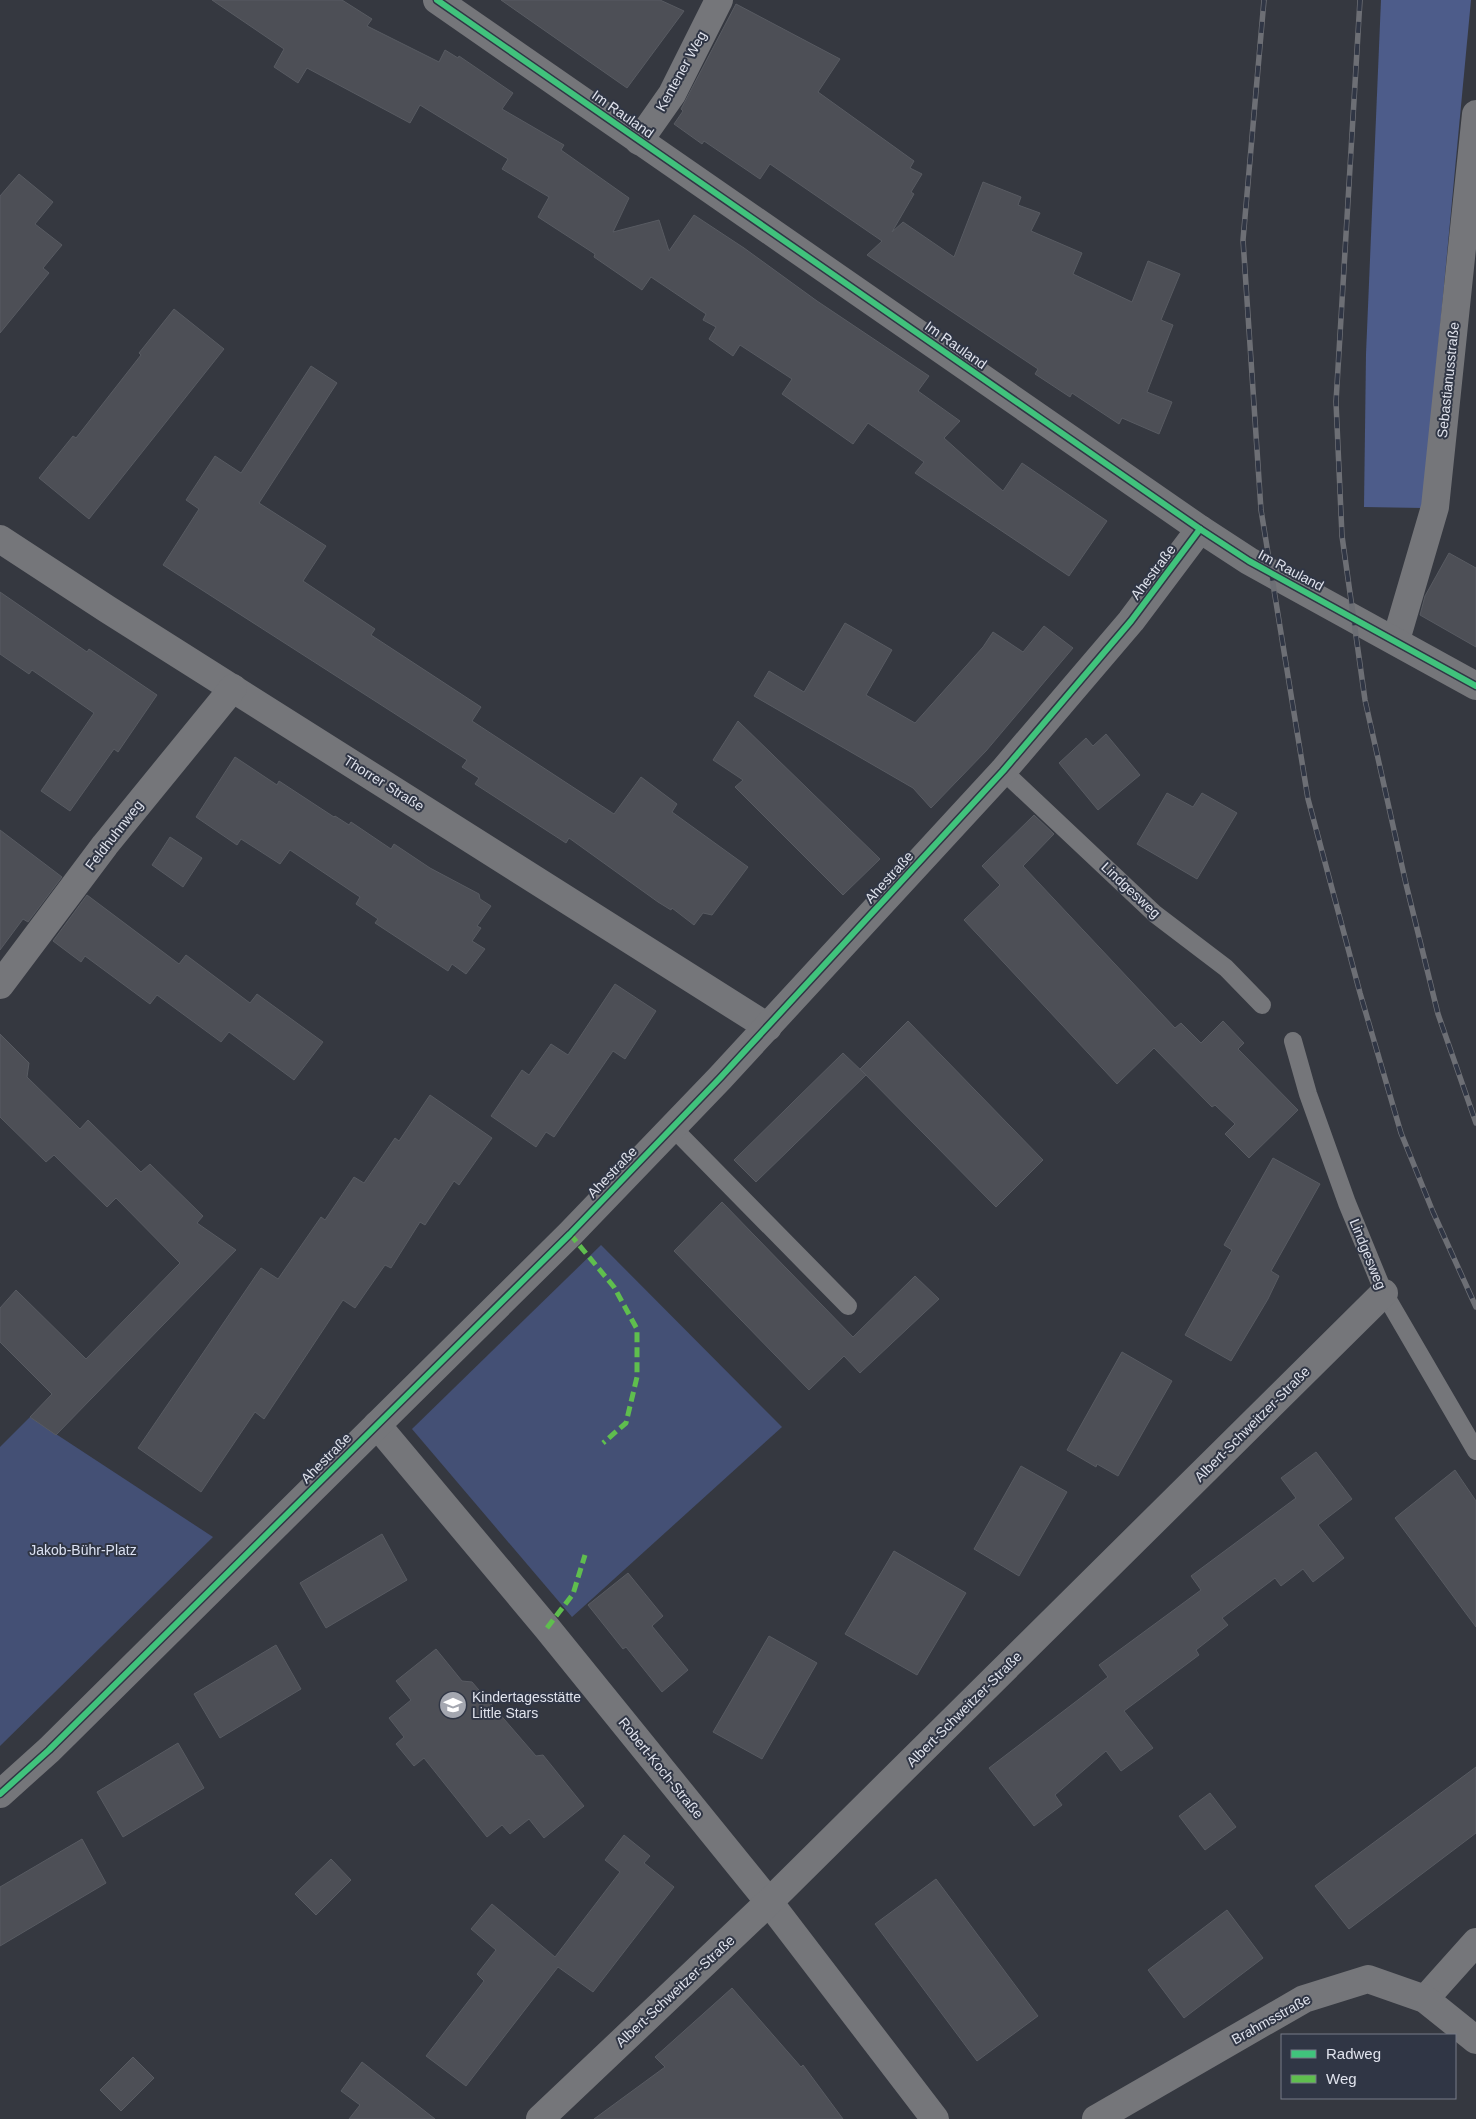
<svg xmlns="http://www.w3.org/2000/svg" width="1476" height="2119" viewBox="0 0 1476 2119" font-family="Arial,sans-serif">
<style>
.green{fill:#445075}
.forest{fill:#4d5c8a}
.building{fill:#4d4f56;stroke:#585b62}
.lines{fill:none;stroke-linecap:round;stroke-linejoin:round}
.service{stroke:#75767a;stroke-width:18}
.minor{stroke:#75767a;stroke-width:28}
.tertiary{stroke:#75767a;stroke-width:28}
.rail-casing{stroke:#6d6f75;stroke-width:5.5}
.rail{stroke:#303645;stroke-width:4;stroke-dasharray:11;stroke-linecap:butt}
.quiet{stroke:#5fbe4e;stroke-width:5;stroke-dasharray:10 5;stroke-linecap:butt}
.cycleway-casing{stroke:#303645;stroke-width:9}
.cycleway{stroke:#40c37c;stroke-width:6}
.labels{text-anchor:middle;stroke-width:4;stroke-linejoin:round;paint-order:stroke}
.street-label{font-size:14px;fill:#e0e3ed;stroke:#303645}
.park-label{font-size:14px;fill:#dbe1f2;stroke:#303645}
.poi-label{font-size:14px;fill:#e0e3ed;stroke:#303645;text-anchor:start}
</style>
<rect width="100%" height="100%" fill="#353840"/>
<g class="green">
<path d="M601 1245 782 1427 572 1617 412 1429Z"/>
<path d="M30 1417 213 1537 0 1746V1447Z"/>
</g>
<path class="forest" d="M1381 0H1471L1423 508 1364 507 1366 354Z"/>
<g class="building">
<path d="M212 0H342L372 19 367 26 439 62 445 50 458 58 459 56 513 93 502 109 564 145 561 150 629 198 613 232 659 220 669 251 694 215 744 248 817 301 929 376 918 391 960 421 944 438 1003 491 1022 463 1107 521 1069 576 915 473 924 462 868 423 853 444 782 394 792 379 740 345 733 356 709 339 716 327 703 320 706 314 651 277 642 290 594 257 595 254 538 217 549 197 502 169 508 159 420 105 410 123 307 68 298 83 274 67 284 49Z"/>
<path d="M501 0H660L684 11 627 88Z"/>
<path d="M736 4 840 59 818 92 914 161 910 168 922 174 911 192 914 194 892 232 903 222 954 257 983 182 1021 197 1018 205 1040 213 1031 231 1082 253 1073 274 1132 302 1148 261 1180 274 1161 320 1173 325 1147 392 1172 402 1159 434 1122 418 1119 424 1072 393 1070 397 1035 374 1038 369 867 255 882 241 770 164 760 179 704 141 702 144 674 124 683 111 681 109Z"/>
<path d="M19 174 53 202 35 224 62 245 43 268 49 273 0 333V196Z"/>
<path d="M174 309 224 349 89 519 39 478 73 436 76 438 141 355 139 353Z"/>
<path d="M311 366 337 383 259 503 326 546 303 581 375 629 371 635 481 707 472 721 614 814 641 777 677 804 672 812 748 867 712 915 703 913 694 925 672 908 671 910 658 902 569 838 566 843 475 784 479 778 462 767 467 760 163 565 199 509 186 500 215 456 241 473Z"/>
<path d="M1449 553 1476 568V647L1420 615 1425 596Z"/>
<path d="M0 592 87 652 89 649 157 695 118 752 114 749 70 811 41 791 94 713 32 670 29 674 0 654Z"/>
<path d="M845 623 892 650 866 695 915 723 983 647 993 632 1023 652 1044 626 1073 648 986 751 931 808 913 788 754 696 769 671 804 692Z"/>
<path d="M738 721 880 859 843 895 735 787 743 780 713 760Z"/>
<path d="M1106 734 1140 775 1098 810 1059 763 1086 738 1093 746Z"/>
<path d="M235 757 277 785 279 781 334 817 335 816 349 825 351 822 391 849 394 844 430 868 479 894 480 899 491 906 477 926 481 928 472 941 485 949 466 974 452 964 448 971 375 923 378 919 356 904 360 897 290 850 280 864 241 839 237 845 196 817Z"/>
<path d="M1167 793 1193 807 1202 793 1237 813 1197 879 1137 844Z"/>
<path d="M1034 815 1054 834 1023 866 1175 1028 1181 1023 1201 1043 1223 1021 1244 1043 1238 1049 1298 1110 1249 1158 1225 1134 1235 1124 1215 1105 1212 1107 1154 1048 1117 1084 964 920 1000 885 982 866Z"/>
<path d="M0 830 62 877 28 922 23 919 0 950Z"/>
<path d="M170 837 202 858 183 887 152 865Z"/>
<path d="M87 895 179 964 186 955 250 1003 257 994 323 1042 294 1080 229 1032 221 1042 157 995 150 1004 85 956 81 962 53 941Z"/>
<path d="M615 984 656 1011 625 1059 613 1051 554 1137 546 1132 536 1147 491 1116 522 1070 529 1075 551 1044 568 1055Z"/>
<path d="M908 1021 1043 1160 996 1207 860 1069Z"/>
<path d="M0 1034 29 1063 27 1077 80 1129 88 1120 141 1172 150 1164 203 1216 197 1223 236 1250 56 1435 30 1417 52 1394 0 1342V1308L16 1290 86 1359 180 1263 116 1198 107 1207 54 1155 46 1162 0 1117Z"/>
<path d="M843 1053 866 1075 756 1182 734 1160Z"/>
<path d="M430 1095 492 1138 459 1185 454 1181 425 1225 420 1222 391 1268 385 1265 355 1308 343 1300 264 1419 255 1412 201 1492 138 1448 261 1268 278 1279 321 1217 325 1220 354 1177 364 1183 395 1138 399 1141Z"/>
<path d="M1273 1158 1320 1184 1271 1271 1279 1276 1268 1299 1231 1361 1185 1335 1232 1250 1224 1245Z"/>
<path d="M722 1202 853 1337 915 1276 939 1299 860 1373 844 1356 809 1390 674 1251Z"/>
<path d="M1122 1352 1172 1381 1118 1476 1097 1464 1096 1467 1067 1450Z"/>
<path d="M1316 1452 1352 1499 1318 1525 1344 1558 1313 1582 1303 1569 1281 1586 1275 1578 1222 1618 1228 1625 1196 1650 1199 1655 1124 1711 1153 1748 1121 1771 1106 1751 1055 1795 1062 1805 1034 1826 989 1768 1108 1677 1099 1665 1201 1590 1191 1576 1296 1498 1281 1478Z"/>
<path d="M1021 1466 1067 1492 1019 1576 974 1549Z"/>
<path d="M1455 1470 1476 1501V1627L1395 1518Z"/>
<path d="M382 1534 407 1580 326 1628 300 1583Z"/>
<path d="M894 1551 966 1593 917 1675 845 1634Z"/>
<path d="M628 1573 663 1616 652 1626 688 1670 662 1692 626 1647 623 1649 588 1605Z"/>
<path d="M769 1636 817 1663 762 1759 713 1732Z"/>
<path d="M276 1645 301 1689 220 1738 194 1694Z"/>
<path d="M436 1649 462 1681 472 1682 536 1756 543 1755 584 1806 544 1838 529 1819 510 1834 502 1825 487 1837 424 1758 414 1766 396 1744 404 1737 389 1718 411 1700 396 1681Z"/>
<path d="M178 1743 204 1788 123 1837 97 1792Z"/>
<path d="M1476 1767V1833L1349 1929 1315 1886Z"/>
<path d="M1210 1793 1236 1827 1205 1850 1179 1816Z"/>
<path d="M624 1835 650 1856 644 1863 674 1887 593 1992 558 1967 466 2086 426 2056 484 1981 477 1974 496 1950 471 1929 492 1904 555 1957 620 1872 605 1860Z"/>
<path d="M82 1839 106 1883 0 1946V1887Z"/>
<path d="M331 1859 351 1880 316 1915 295 1894Z"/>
<path d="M936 1879 1038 2016 977 2061 875 1924Z"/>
<path d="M1227 1910 1263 1958 1184 2018 1148 1970Z"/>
<path d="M732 1988 801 2067 803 2065 843 2119H594L665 2067 655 2057Z"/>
<path d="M133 2057 154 2078 121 2111 100 2090Z"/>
<path d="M362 2062 435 2119H349L360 2105 341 2091Z"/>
</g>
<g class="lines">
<g class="service">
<path d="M1003 771 1155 914 1226 968 1262 1005"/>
<path d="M1293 1041 1308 1094 1347 1203 1384 1293 1476 1451"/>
<path d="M672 1127 848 1306"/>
</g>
<g class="minor">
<path d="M639 141 672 94 719 0"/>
<path d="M0 539 107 609 768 1027"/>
<path d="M1396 640 1435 507 1476 114"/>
<path d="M0 985 105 845 233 688"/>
<path d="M377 1425 547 1628 769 1902 935 2119"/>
<path d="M1425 1999 1476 1942"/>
<path d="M540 2119 769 1902 1384 1293"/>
<path d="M1096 2119 1304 1999 1368 1979 1425 1999 1476 2040"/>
</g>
<g class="tertiary">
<path d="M437 0 1200 529 1249 561 1476 686"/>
<path d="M0 1794 49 1750 570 1234 720 1078 1003 771 1131 621 1200 529"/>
</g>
<g class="rail-casing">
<g id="rail">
<path d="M1264 0 1243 240 1261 510 1308 799 1360 993 1401 1133 1433 1212 1476 1307"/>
<path d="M1360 0 1336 402 1342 536 1365 700 1406 884 1438 1014 1476 1123"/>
</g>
</g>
<use href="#rail" class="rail"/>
<g class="quiet">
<path d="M570 1234 614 1287 637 1329V1377L626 1423 603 1443"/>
<path d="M547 1628 573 1594 585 1555"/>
</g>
<g class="cycleway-casing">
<g id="cycleway">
<path d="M437 0 1200 529 1249 561 1476 686"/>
<path d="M0 1794 49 1750 570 1234 720 1078 1003 771 1131 621 1200 529"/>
</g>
</g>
<use href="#cycleway" class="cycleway"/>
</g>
<defs>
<g id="school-disc" transform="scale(1.4375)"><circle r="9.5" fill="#a4a7b0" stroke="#303645"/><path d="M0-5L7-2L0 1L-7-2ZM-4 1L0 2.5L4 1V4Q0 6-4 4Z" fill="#fff"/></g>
</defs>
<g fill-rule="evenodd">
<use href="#school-disc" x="453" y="1705"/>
</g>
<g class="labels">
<g class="street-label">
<text transform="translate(681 71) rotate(-61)" y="5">Kentener Weg</text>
<text transform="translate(623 114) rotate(35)" y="5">Im Rauland</text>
<text transform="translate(956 345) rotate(35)" y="5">Im Rauland</text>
<text transform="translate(1448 380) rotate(-84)" y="5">Sebastianusstraße</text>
<text transform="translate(1291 570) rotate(28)" y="5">Im Rauland</text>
<text transform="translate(1153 572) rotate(-53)" y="5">Ahestraße</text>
<text transform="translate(384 783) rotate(32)" y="5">Thorrer Straße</text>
<text transform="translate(114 835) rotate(-52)" y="5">Feldhuhnweg</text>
<text transform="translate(889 877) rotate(-48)" y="5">Ahestraße</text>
<text transform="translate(1131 890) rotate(43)" y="5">Lindgesweg</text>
<text transform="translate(612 1172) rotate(-46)" y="5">Ahestraße</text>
<text transform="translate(1368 1254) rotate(68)" y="5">Lindgesweg</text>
<text transform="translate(1252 1424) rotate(-45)" y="5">Albert-Schweitzer-Straße</text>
<text transform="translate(326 1458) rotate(-45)" y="5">Ahestraße</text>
<text transform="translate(964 1709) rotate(-45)" y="5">Albert-Schweitzer-Straße</text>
<text transform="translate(661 1768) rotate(51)" y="5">Robert-Koch-Straße</text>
<text transform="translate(675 1991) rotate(-43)" y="5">Albert-Schweitzer-Straße</text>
<text transform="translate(1271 2019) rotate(-29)" y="5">Brahmsstraße</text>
</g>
<g class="park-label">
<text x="83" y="1555">Jakob-Bühr-Platz</text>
</g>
<g class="poi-label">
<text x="472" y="1702">Kindertagesstätte<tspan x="472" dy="16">Little Stars</tspan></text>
</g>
</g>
<rect x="1281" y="2034" width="175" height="65" fill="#303645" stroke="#767b88"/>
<rect x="1291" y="2050" width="25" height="8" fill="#40c37c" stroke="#767b88"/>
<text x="1326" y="2059" font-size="15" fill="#e0e3ed">Radweg</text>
<rect x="1291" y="2075" width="25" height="8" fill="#5fbe4e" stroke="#767b88"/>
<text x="1326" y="2084" font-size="15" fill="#e0e3ed">Weg</text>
</svg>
